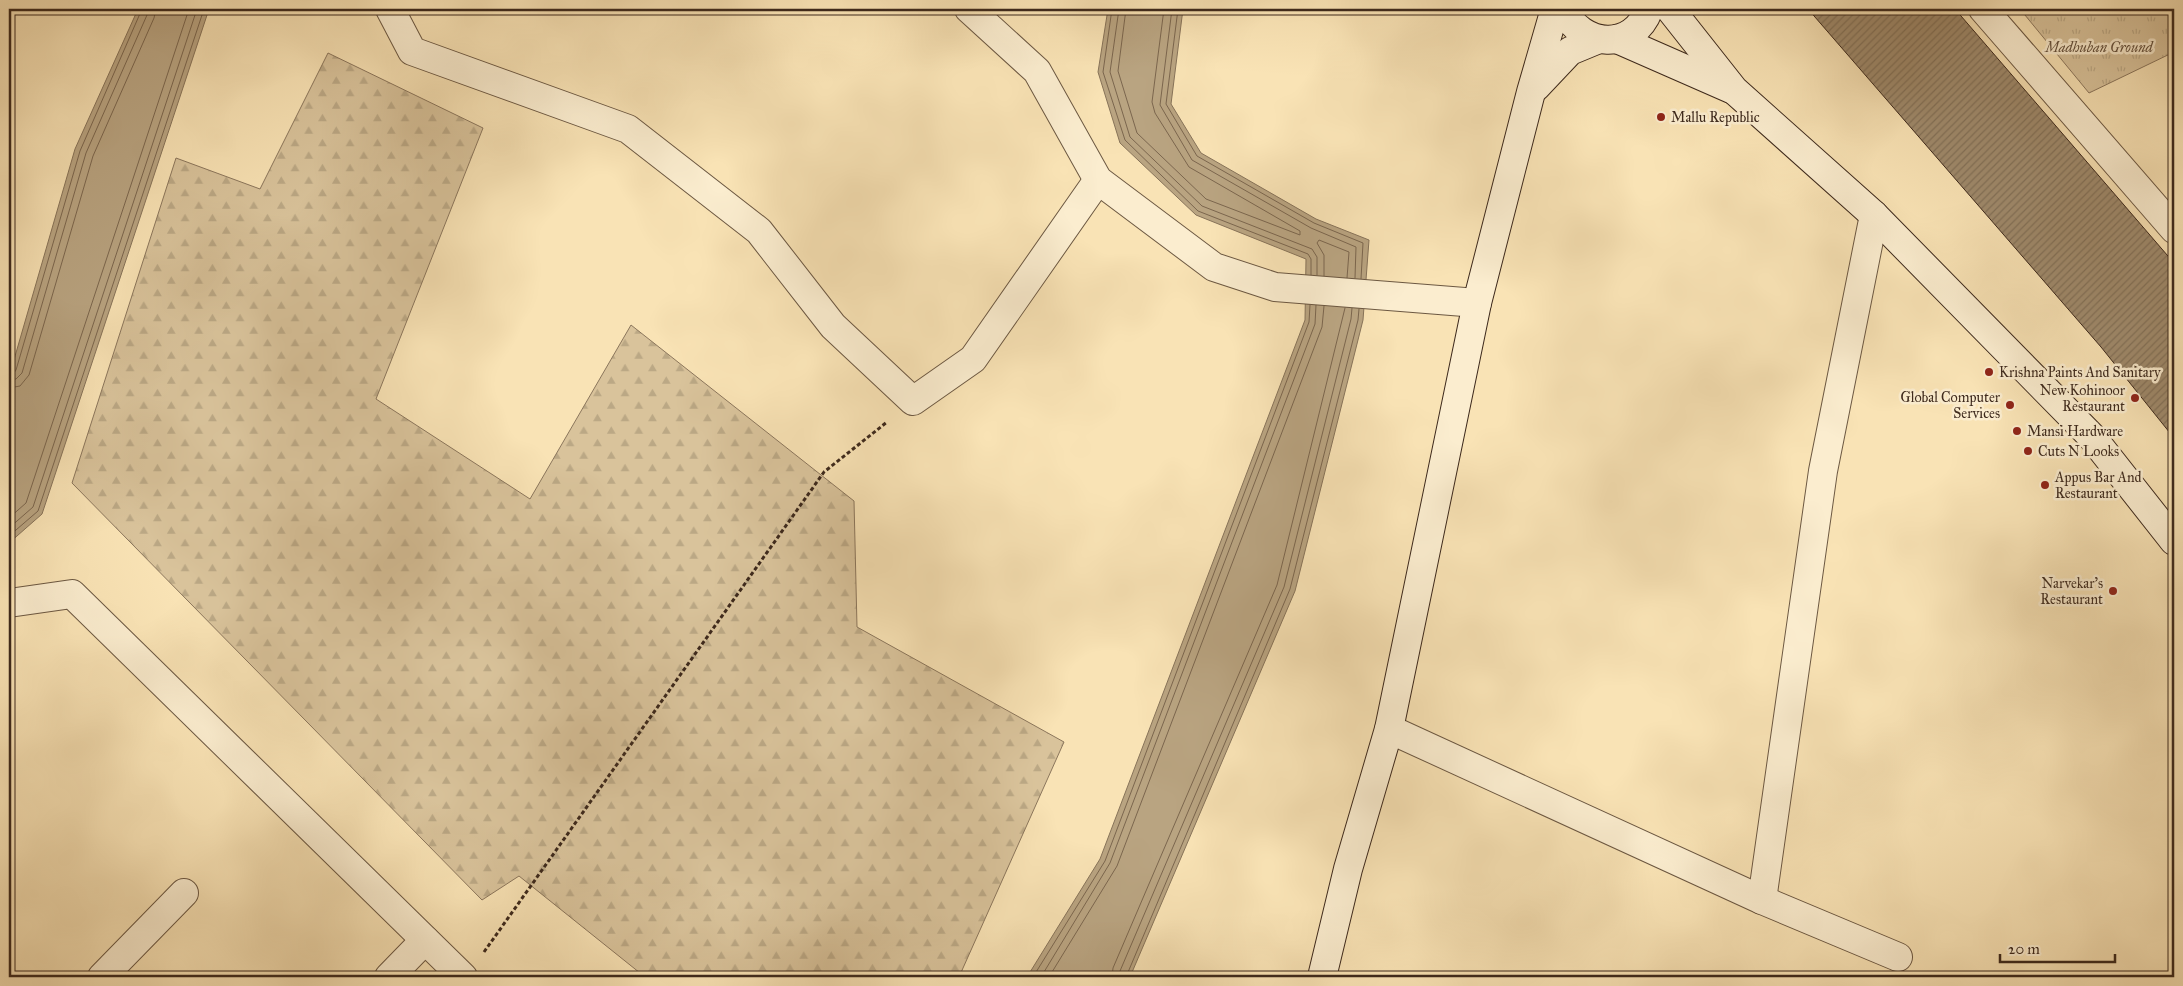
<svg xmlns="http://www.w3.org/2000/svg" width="2183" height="986" viewBox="0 0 2183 986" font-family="'IM FELL Great Primer',serif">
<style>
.grass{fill:url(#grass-tufts);stroke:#8b765c}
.forest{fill:url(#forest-firs);stroke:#8b765c}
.water{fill:#b9a481;stroke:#877359}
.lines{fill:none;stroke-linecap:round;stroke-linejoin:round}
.shore{stroke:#7b664e;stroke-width:1}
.building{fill:url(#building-hatch);stroke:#3d291c}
.street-casing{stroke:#6c5842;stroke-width:30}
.secondary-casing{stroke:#3d291c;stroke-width:30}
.path{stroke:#3d291c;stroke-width:3;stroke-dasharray:4 2.5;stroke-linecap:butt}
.street{stroke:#fbedcf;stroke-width:28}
.secondary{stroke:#fbedcf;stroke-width:28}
.poi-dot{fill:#8f2418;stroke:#fbedcf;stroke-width:2}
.labels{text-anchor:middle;stroke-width:5;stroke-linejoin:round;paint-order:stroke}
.park-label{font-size:14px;font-style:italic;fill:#64503c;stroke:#fbedcf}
.poi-label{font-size:14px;fill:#3d291c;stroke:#fbedcf;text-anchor:start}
</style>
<defs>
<pattern id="grass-tufts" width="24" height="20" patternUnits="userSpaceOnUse" patternTransform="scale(1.25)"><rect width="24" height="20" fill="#d9c39b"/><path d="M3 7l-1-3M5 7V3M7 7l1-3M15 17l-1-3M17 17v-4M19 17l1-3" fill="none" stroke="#bba885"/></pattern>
<pattern id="forest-firs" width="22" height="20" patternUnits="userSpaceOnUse" patternTransform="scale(1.25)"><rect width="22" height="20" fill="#d9c39b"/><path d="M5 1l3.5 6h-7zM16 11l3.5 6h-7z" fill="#bba885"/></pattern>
<pattern id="building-hatch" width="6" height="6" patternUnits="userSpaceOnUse" patternTransform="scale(1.25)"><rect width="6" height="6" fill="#9f8a6c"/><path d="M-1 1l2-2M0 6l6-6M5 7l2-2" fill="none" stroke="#837158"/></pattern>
</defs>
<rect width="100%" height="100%" fill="#f9e3b5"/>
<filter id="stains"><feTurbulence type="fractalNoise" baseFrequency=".004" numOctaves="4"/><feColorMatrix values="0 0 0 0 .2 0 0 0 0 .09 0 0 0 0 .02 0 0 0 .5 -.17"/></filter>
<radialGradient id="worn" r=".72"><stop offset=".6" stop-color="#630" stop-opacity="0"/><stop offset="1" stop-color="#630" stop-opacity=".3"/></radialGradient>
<path class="grass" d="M2020 9H2174V52L2089 93Z"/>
<path class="forest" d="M328 53 483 128 376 399 530 499 631 325 854 501 857 627 1064 742 959 977H645L519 876 482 900 72 483 176 158 260 189Z"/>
<g class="water">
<path d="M138 9H209L42 514 9 543V377L75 149Z"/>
<path d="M1108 9H1183L1171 104 1201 153 1316 219 1369 240 1363 320 1295 591 1130 977H1027L1100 859 1305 320 1306 259 1196 215 1120 143 1098 72Z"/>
</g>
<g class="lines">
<g class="shore">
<path d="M1112 9 1103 72 1125 140 1198 211 1308 254 1311 259V275"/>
<path d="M1119 9 1110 72 1130 137 1202 206 1312 249 1317 257V275"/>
<path d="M1126 9 1118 71 1137 133 1206 199 1300 235V231L1189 167 1155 113 1152 102 1164 9"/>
<path d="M1172 9 1160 105 1192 160 1311 228 1356 247 1355 278"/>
<path d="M1178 9 1166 104 1197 156 1314 223 1363 243 1361 279"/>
<path d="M1324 276V255L1317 243 1319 240 1349 252 1347 278"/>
<path d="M9 375 13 374 16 370 80 151 142 9"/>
<path d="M9 381 16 379 22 373 86 153 147 15 148 9"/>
<path d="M9 388 20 386 29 375 93 156 154 18 156 9"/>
<path d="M9 518 26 503 189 9"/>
<path d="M9 528 33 507 197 9"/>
<path d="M9 536 38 511 204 9"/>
<path d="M1033 977 1105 861 1309 322 1310 305"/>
<path d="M1041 977 1110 863 1315 324 1316 305"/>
<path d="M1049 977 1117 866 1322 327 1324 306"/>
<path d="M1112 977 1113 968 1277 585 1345 308"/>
<path d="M1119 977 1120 971 1284 587 1351 319 1352 308"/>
<path d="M1126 977 1290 589 1358 320 1359 309"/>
</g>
</g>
<path class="building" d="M1808 9H1955L2174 263V438L2101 347Z"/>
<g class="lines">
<g class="street-casing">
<g id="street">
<path d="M390 9 412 51 628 129 759 231 833 326 913 401 973 359 1098 180"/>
<path d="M969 9 1037 71 1098 180 1214 267 1275 287 1477 303"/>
<path d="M1983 9 2174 229"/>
<path d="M9 603 72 594 463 977"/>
<path d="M1389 729 1762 900 1898 957"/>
<path d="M1762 900 1823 471 1874 215"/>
<path d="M102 977 184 893"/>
<path d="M389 977 425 940"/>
</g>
</g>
<g class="secondary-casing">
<g id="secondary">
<path d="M1563 9C1582 48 1633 52 1649 9"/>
<path d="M1670 9 1734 90 1874 215 2092 437 2174 541"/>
<path d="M1617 39 1731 89"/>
<path d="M1536 87 1570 51 1599 39"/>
<path d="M1322 977 1348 869 1389 729 1477 303 1531 92 1555 9"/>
</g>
</g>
<path class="path" d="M484 952 824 472 887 422"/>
<use href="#street" class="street"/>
<use href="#secondary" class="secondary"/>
</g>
<g class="poi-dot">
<circle cx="1661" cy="117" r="5"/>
<circle cx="1989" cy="372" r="5"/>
<circle cx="2135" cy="398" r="5"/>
<circle cx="2010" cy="405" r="5"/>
<circle cx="2017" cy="431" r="5"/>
<circle cx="2028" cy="451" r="5"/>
<circle cx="2045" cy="485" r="5"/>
<circle cx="2113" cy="591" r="5"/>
</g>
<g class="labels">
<g class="park-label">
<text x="2099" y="52">Madhuban Ground</text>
</g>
<g class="poi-label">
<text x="1671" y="122">Mallu Republic</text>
<text x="1999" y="377">Krishna Paints And Sanitary</text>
<text x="2125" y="395" text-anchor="end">New Kohinoor<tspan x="2125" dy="16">Restaurant</tspan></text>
<text x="2000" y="402" text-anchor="end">Global Computer<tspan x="2000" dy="16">Services</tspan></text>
<text x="2027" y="436">Mansi Hardware</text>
<text x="2038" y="456">Cuts N Looks</text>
<text x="2055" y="482">Appus Bar And<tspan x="2055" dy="16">Restaurant</tspan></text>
<text x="2103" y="588" text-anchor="end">Narvekar's<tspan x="2103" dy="16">Restaurant</tspan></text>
</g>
</g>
<rect width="2183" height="986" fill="none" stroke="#f9e3b5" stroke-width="30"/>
<rect x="10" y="10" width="2163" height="966" fill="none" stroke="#3d291c" stroke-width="2.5"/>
<rect x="15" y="15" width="2153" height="956" fill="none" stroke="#3d291c"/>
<path d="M2000 954v8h115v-8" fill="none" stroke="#3d291c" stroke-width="2.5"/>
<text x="2008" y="954" font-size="15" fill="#3d291c" stroke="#fbedcf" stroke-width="4" paint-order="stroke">20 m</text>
<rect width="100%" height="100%" filter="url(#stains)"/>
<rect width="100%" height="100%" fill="url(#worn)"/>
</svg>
